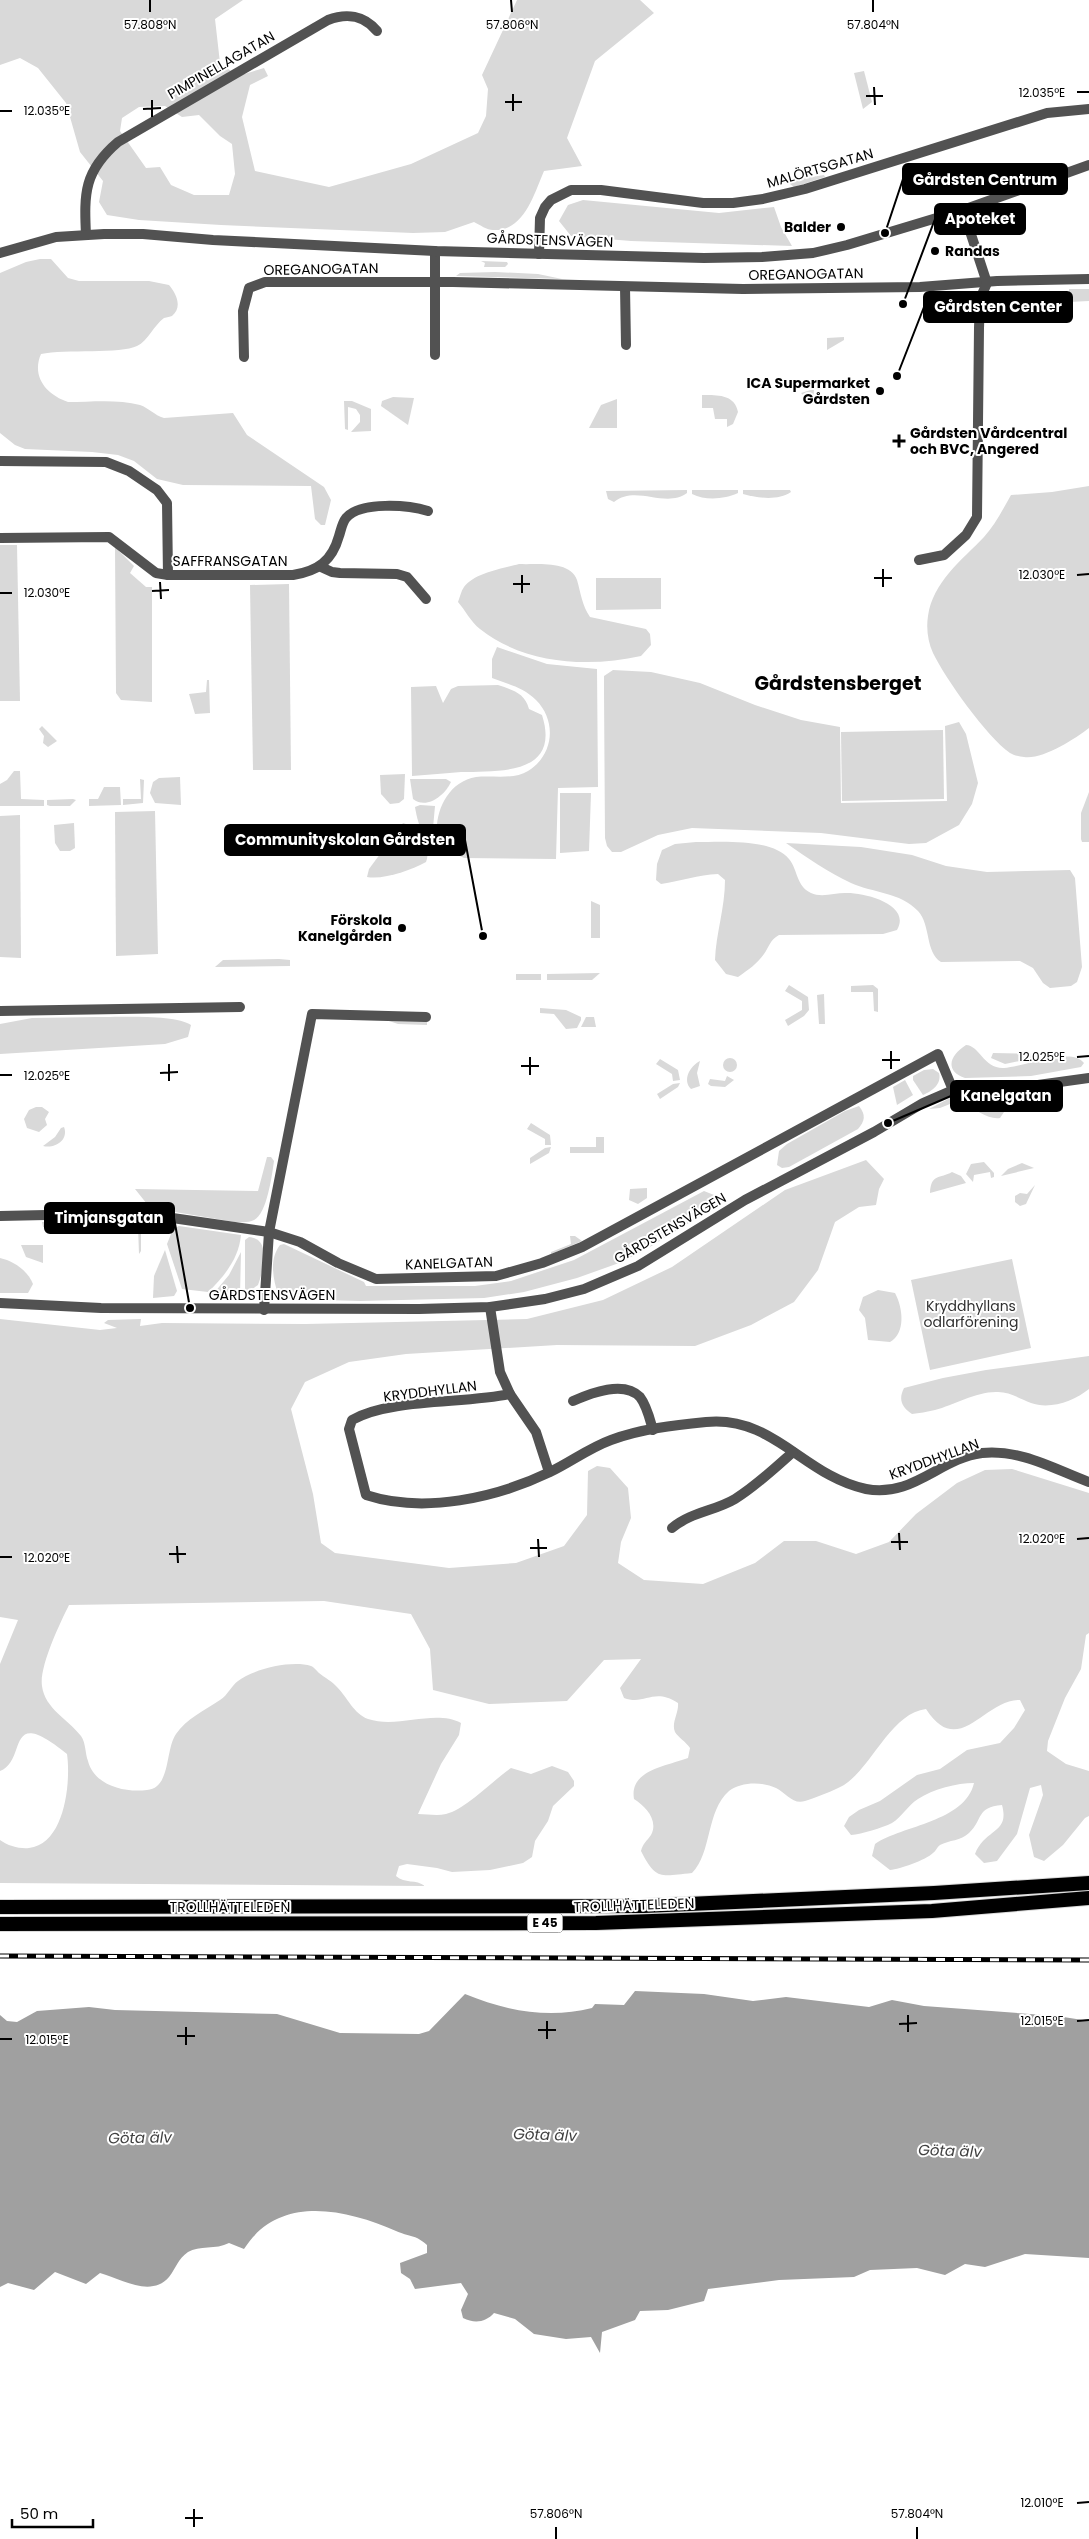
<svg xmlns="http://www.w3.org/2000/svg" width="1089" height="2539" viewBox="0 0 1089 2539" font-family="Poppins,sans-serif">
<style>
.green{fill:#d9d9d9;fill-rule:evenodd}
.water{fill:#a0a0a0}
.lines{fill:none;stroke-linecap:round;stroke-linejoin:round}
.trunk-casing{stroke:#dbdbdb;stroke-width:16}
.minor{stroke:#525252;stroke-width:10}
.tertiary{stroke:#525252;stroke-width:10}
.trunk{stroke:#000;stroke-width:14}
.rail-casing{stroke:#000;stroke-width:5}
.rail{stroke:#fff;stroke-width:3;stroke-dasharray:9;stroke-linecap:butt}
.ticks{fill:none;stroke:#000;stroke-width:2}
.poi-dot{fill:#000;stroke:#fff;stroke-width:2}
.labels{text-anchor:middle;stroke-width:4;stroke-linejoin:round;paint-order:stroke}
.shield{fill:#fff;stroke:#4c4c4c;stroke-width:1}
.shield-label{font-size:12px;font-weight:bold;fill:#000}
.street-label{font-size:14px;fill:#000;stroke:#fff}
.poi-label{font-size:14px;font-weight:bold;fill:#000;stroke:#fff;text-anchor:end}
.park-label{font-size:14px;fill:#303030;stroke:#fff}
.water-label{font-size:15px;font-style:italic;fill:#414141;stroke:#fff}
.district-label{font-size:19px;font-weight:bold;fill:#000;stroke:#fff}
.ticks-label{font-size:12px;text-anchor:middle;fill:#000;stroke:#fff;stroke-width:4;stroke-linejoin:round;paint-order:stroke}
.leader{fill:none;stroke:#000;stroke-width:2}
.callout-dot{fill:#000;stroke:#fff;stroke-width:2}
.callout{fill:#000;stroke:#000;stroke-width:2}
.callout-label{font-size:15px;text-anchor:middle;font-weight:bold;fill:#fff}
</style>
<rect width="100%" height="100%" fill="#fff"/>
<g class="green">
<path d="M0 0H243L215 19 220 63 238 76 264 68 268 76 250 85 242 117 255 171 329 187 411 164 478 133 486 116 488 89 482 75 517 0H640L654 13 595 61 567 138 582 166 544 171C534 194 524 232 493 230 487 230 480 225 474 222L445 232 413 233 221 225 139 220 107 215 99 202 103 181 80 152 66 103 38 68 20 58 0 65ZM165 106 182 117 199 115 220 136 232 144 235 174 229 195H194L171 185 160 167 146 168 120 131 122 118 139 107Z"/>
<path d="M864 71 872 102 863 109 854 73Z"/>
<path d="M824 175 825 177 794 187 786 181Z"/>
<path d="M583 200 719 213 774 207 781 227 792 246 631 241 571 236 559 221 568 205Z"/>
<path d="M40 259H51L68 278 79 281H149L169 285C176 293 183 307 172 316 170 317 167 317 164 318 154 325 148 341 137 346 121 354 65 349 41 354 31 377 47 395 68 402 91 402 118 399 140 405 149 408 154 415 164 418L233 413 247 435 324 487 331 500 325 525H321L315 519 311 486 183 485 157 479 134 461 118 455 92 452 25 449 15 445 0 433V273L26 262Z"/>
<path d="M481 261 507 262 508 264 505 267H484L485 263Z"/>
<path d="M495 272 538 274 562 279 456 276 460 273Z"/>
<path d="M1069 289H1089V301L1069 302Z"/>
<path d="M844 337V340L827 350V338Z"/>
<path d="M814 389 813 405 801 393Z"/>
<path d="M702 395C716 395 735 394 738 412L733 424 727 427V419H715L713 408H702Z"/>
<path d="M393 397 414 398 408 425 381 406 382 401Z"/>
<path d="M617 399V428H589L601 405Z"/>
<path d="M344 401H352L371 409V431L351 432 360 422V415L356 409 348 407V430L345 429Z"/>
<path d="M1089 486V728C1075 739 1042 760 1024 757 1020 757 1013 755 1010 753 987 737 945 678 933 653 928 642 926 629 928 616 933 582 961 561 984 537 995 525 1003 509 1011 495L1052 492Z"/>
<path d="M687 490V493C665 509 636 484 614 502L608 499 606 491Z"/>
<path d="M692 490H738V493C725 499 706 501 692 494Z"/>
<path d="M743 490H790L791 492C778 501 757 498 743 494Z"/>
<path d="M0 545H17L20 701H0Z"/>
<path d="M115 547 134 566 130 573 146 587H152V702L121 700 116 693Z"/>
<path d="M519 564C536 565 570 560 577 580 581 594 582 605 590 617L646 629 650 634 651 645 641 656C588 668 524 664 480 629 471 622 465 610 458 602 460 597 461 591 464 587 474 573 504 568 519 564Z"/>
<path d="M596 578H661V609L596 610Z"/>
<path d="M289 584 291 770H253L250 585Z"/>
<path d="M497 647 547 664 597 669 598 787 558 788 556 859 464 858 439 846C431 819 445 782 476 777 492 775 514 780 528 771 554 755 557 721 536 700 523 687 507 684 492 678V659Z"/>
<path d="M613 670 651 672 700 683 755 705 801 720 840 727 841 803 947 801 945 726 959 722 966 734 978 783 972 804 959 825 926 843 909 844 821 833 692 828 658 835 621 852H612L607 846 605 838 604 691V676Z"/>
<path d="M207 680H209L210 713 195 714 189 694 206 692Z"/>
<path d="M498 685C513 690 525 693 529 709L542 715C561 775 500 771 461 772 446 773 429 775 412 776L411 687 436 686 443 703 451 689 458 686Z"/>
<path d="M42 726 57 741 48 747 43 743 44 736 39 729Z"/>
<path d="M943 730 944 799 842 801 841 732Z"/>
<path d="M14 771H20L21 799 44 800V806H0V784L7 780Z"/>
<path d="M405 774 404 799 399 803 390 804 381 794 380 775Z"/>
<path d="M180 777 181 805 155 803 150 793 153 782 159 778Z"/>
<path d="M140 779 144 780 143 803 123 805V799H141Z"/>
<path d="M410 779H446L451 782C445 795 427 810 413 799Z"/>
<path d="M104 787H120L121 805 89 806V799H98Z"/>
<path d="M1089 792V842H1082L1081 839V813Z"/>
<path d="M560 793H591L589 851 560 853Z"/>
<path d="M47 800 73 799 76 800 70 806H50L47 805Z"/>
<path d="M420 805 435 806 432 839C420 834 417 819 415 807Z"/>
<path d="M155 811 158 954 116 956 115 812Z"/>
<path d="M20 815 21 958 0 957V816Z"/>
<path d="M74 823 75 848 70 851H60L55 843 54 825Z"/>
<path d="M403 823C419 827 432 846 426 862 411 870 384 880 367 877L369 869Z"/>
<path d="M696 842C722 842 771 838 789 859 798 870 796 886 811 893 821 898 835 893 845 893 863 892 912 904 897 930L883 934 779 935C770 940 769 947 764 954 757 964 748 970 738 977L726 974 715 960C716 933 725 908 725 880L718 874C698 875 681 881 661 884L656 880 657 864 662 850 675 844Z"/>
<path d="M786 843 861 847 912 855 946 866 987 872 1070 870 1075 878 1082 967 1077 982 1071 986 1050 988 1043 983 1033 968 1020 961 941 962C925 952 931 925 918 911 900 892 873 893 851 883 828 872 807 858 786 843Z"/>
<path d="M591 901 600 905V938H591Z"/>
<path d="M279 959 290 960V966L215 967 223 960Z"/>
<path d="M600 973 592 980H547V974Z"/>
<rect x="516" y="974" width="25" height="6"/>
<path d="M789 985 808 997 809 1010 804 1016 788 1026 785 1020 802 1010V1001L785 991Z"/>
<path d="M873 985 878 989V1012L874 1011 873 992H851V986Z"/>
<path d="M824 994 825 1024H819L817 995Z"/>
<path d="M540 1008 566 1010 581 1017V1020L577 1028 566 1029 554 1014 540 1013Z"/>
<path d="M96 1017C117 1017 176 1014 191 1025L188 1037 165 1044 0 1054V1024L32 1018Z"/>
<path d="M586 1017H594L596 1027H581Z"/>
<path d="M389 1021H427V1025L398 1024Z"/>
<path d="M966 1045C979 1045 984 1069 1004 1068 1023 1067 1072 1046 1084 1063L1081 1067 1031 1076 965 1078C944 1071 950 1055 966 1045Z"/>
<path d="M993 1053 1054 1054 1005 1064 991 1058Z"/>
<circle cx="730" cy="1065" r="7"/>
<path d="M660 1059 678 1070 680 1080 673 1081 672 1074 656 1064Z"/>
<path d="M700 1061 697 1073 700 1086 691 1089C682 1080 690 1066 700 1061Z"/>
<path d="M933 1069 939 1073C942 1084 932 1091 923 1095L913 1080V1076L924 1070Z"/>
<path d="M727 1076 734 1080 725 1087 711 1086 708 1084 710 1079 725 1081Z"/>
<path d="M905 1080 913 1095 897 1105 893 1087Z"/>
<path d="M680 1083 678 1087 660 1099 657 1094 673 1084Z"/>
<path d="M988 1090V1093L970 1096 940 1108 929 1109 952 1097Z"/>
<path d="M996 1099 1010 1103 1000 1118C989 1120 974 1110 968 1103Z"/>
<path d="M859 1106C866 1115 865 1121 858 1129L789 1167 782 1168 777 1165 779 1151 787 1144 845 1111Z"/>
<path d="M36 1107H42L49 1112 45 1119 47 1125 39 1132 27 1128 24 1119 29 1110Z"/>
<path d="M531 1123 550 1135 551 1145H545V1139L527 1129Z"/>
<path d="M64 1127C69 1140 55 1149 43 1146L55 1137 61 1128Z"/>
<path d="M596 1137H604V1153H570V1147H596Z"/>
<path d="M551 1147 549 1153 530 1164V1158L545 1148Z"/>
<path d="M267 1157H271L274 1161C272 1175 267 1214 254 1220 249 1223 241 1222 235 1222L157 1209 147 1204 135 1189 258 1191Z"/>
<path d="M866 1160 884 1179 879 1189 876 1205 859 1207 835 1222 818 1270 794 1302 751 1325 695 1346 557 1345 406 1354 349 1362 305 1382 291 1409 313 1494 321 1543 335 1553 449 1568 516 1563 564 1546 587 1515 588 1471 597 1466 610 1468 628 1488 631 1518 621 1542 618 1563 644 1580 703 1584 755 1563 784 1541H816L856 1554 889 1542 916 1514 957 1483 985 1470 1012 1469 1089 1493V1633L1086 1635 1081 1669 1065 1698 1048 1741 1047 1751 1066 1764 1089 1771V1816L1085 1818 1063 1845 1044 1861 1034 1857 1029 1835 1043 1795 1041 1785 1030 1788 1017 1834 997 1861 984 1863 975 1854C985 1828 1010 1834 1002 1805 976 1807 983 1820 969 1833 961 1841 949 1840 940 1845 937 1847 936 1851 933 1853 926 1860 900 1869 890 1870L872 1856 875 1844C903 1825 965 1822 974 1783 957 1783 933 1789 918 1799 908 1805 902 1817 892 1823 882 1828 862 1834 851 1835L844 1826 849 1817 859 1810 880 1801 917 1775 940 1769 967 1750 1000 1743 1014 1728 1025 1710 1020 1700C984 1699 959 1760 926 1709 891 1713 872 1767 844 1785 833 1791 817 1797 805 1801 793 1805 786 1793 776 1788 762 1781 740 1782 729 1791 706 1811 712 1853 692 1873 661 1876 656 1881 641 1851 643 1843 647 1841 651 1835 659 1820 645 1806 634 1799 629 1770 667 1766 688 1758L690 1748C686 1742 678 1737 675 1732 671 1723 679 1713 678 1703 653 1687 645 1706 624 1698L620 1688 641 1659 604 1660 567 1701 489 1704 433 1690 430 1649 411 1614 324 1601 69 1605C60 1623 39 1667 42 1686 45 1709 68 1719 81 1736 86 1743 85 1753 88 1761 94 1785 124 1793 147 1790 171 1788 165 1750 176 1734 186 1719 205 1710 220 1700 228 1695 231 1686 238 1681 254 1669 291 1660 311 1666 314 1667 317 1671 319 1673 325 1678 332 1681 337 1687 347 1697 354 1714 368 1719 398 1729 434 1709 461 1723L459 1735 441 1764 418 1814C427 1814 437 1816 446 1814 466 1809 492 1781 511 1768L531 1774 552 1766 568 1772 574 1781V1786L553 1806 548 1821 535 1841 532 1857 523 1863 490 1870 452 1872 437 1868 407 1864 399 1866 396 1876C405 1884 416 1879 425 1886L0 1883V1840C8 1846 20 1849 29 1848 65 1844 71 1782 67 1754 4 1703 28 1761 0 1771V1664L18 1620 0 1617V1319L100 1330 117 1328 104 1323 108 1320 141 1319 140 1326 162 1323 306 1324 527 1319 603 1300 672 1267 785 1190Z"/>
<path d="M984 1162 994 1173V1177L991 1178 990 1172 974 1175 973 1182 966 1174 971 1164Z"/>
<path d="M1022 1163 1034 1168 1001 1176 1008 1169Z"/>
<path d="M952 1172 961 1176 966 1183 930 1193C931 1173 940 1179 952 1172Z"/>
<path d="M1035 1185 1026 1204 1020 1206 1015 1202V1196L1020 1193 1027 1194Z"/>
<path d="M647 1188V1198L638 1204 629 1200 630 1189Z"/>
<path d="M704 1191 714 1195 718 1205 645 1250 619 1263 577 1278 524 1292 484 1298 360 1301 288 1299 278 1294C273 1279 269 1259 280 1245L284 1244 364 1282 366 1286H475L511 1281 574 1260Z"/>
<path d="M141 1221V1251L139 1254 138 1226 43 1227 42 1222Z"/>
<path d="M179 1226 241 1235C239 1258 224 1277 208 1292L182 1289 167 1244 173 1229Z"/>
<path d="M570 1236H575L582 1241 551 1254V1252L571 1244Z"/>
<path d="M249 1237C272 1239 263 1271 258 1285L245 1294V1240Z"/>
<path d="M21 1245H43V1263L26 1257Z"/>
<path d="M165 1250 177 1291 174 1296 153 1298 154 1276Z"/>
<path d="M241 1252 240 1295 215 1296 214 1293 229 1275Z"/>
<path d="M0 1258C14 1261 28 1271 33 1284L28 1293H0Z"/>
<path d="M1012 1259 1031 1348 930 1370 911 1280Z"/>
<path d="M878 1290 895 1293C903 1308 906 1333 890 1342L868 1340 865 1318 859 1310 863 1297Z"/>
<path d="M1089 1356V1389C1074 1401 1050 1410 1031 1403 1020 1399 1010 1392 998 1392 977 1391 954 1405 935 1410 927 1412 919 1413 912 1414 902 1407 898 1400 904 1388L943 1378 986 1370Z"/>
</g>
<path class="water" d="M635 1991 704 1994 753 2001 786 1997 869 2007 892 2000 924 2006 1057 2016 1089 2021V2258L1025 2254 985 2267 965 2264 945 2275 917 2268 870 2270 854 2277 779 2280 708 2289 704 2301 668 2310 640 2311 635 2320 602 2332 600 2353 591 2337 566 2339 534 2334 515 2319 494 2313C486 2322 475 2324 463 2318L461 2310 468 2294 461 2283 415 2289 410 2279 401 2273 400 2263 427 2253V2245C415 2234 409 2237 396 2231 345 2209 279 2194 244 2249L229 2243C216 2250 199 2245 188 2252 178 2259 176 2268 169 2277 151 2298 121 2279 100 2273L86 2284 55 2272 34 2290 8 2283 0 2287V2015L7 2021 17 2022 37 2011 89 2007 115 2010 277 2014 340 2033 419 2034 429 2031 465 1994C506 2011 549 2019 592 2008L595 2004 624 2005Z"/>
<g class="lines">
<g class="trunk-casing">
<g id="trunk">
<path d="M0 1907 644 1906 934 1893 1089 1883"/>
<path d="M0 1924 596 1923 932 1911 1089 1898"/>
</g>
</g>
<g class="minor">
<path d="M86 235C84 193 84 171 118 142L328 20C346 13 364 15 377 31"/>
<path d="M435 251V355"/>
<path d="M539 254 540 218 545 207 551 200 571 190H601L703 203H733L763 199 805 189 1047 113 1089 109"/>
<path d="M625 287 626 345"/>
<path d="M244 357 243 311 249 288 265 282H453L743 289 920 287 997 281 1089 279"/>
<path d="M0 461 106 462 129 471 157 490 167 503 168 575"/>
<path d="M0 538 109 537 156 573 168 575H293C318 571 332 561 339 536 341 530 342 523 346 518 361 501 408 505 428 511"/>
<path d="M919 560 944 555 966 535 977 517 979 328 980 299 987 283 963 210"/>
<path d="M321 567 332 572 340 573 397 574 407 577 426 599"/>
<path d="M0 1011 240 1007"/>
<path d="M0 1216 138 1213 269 1232 300 1242 338 1263 376 1279 496 1276 542 1263 582 1247 938 1054 953 1090"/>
<path d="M490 1307 500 1372 510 1394 536 1432 549 1472"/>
<path d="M264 1310 269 1232 312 1014 426 1017"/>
<path d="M510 1394C466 1404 390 1398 352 1420L349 1429 366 1495C424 1514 496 1498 550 1472 571 1462 589 1448 611 1440 640 1429 675 1425 706 1422 773 1415 804 1476 866 1489 913 1498 940 1458 982 1453 1021 1449 1054 1469 1089 1482"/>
<path d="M573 1401C591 1393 624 1380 640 1397 647 1406 650 1420 653 1430"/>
<path d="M672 1528C691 1512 715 1511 735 1499 756 1486 775 1468 793 1452"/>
</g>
<g class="tertiary">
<path d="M0 253 56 237 104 234H143L213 240 435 251 704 258 762 257 813 253 847 245 963 210 1089 165"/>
<path d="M0 1303 101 1308 419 1309 490 1307 545 1299 584 1289 638 1266 745 1200 874 1132 923 1103 953 1090 976 1085H1038L1089 1078"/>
</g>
<use href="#trunk" class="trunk"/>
<g class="rail-casing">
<path id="rail" d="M0 1956 1089 1960"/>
</g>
<use href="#rail" class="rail"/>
</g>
<path class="ticks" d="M150 0V12M511 0 512 12M873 0V12M874 87 875 105M1077 92H1089M513 94V111M866 96H883M152 100V117M505 102H522M143 109 161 108M0 111H12M883 569V587M522 575V593M1077 575 1089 574M874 578H892M160 582 161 599M513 584H530M152 591 169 590M0 593H12M891 1051V1069M530 1057V1075M1077 1057 1089 1056M882 1060H900M169 1064V1081M521 1066H539M160 1073 178 1072M0 1075H12M899 1533 900 1550M538 1539 539 1557M1077 1539 1089 1538M891 1542H908M177 1546 178 1563M530 1548H547M169 1554H186M0 1557H12M908 2015V2032M547 2021V2039M1077 2021 1089 2020M899 2024 917 2023M186 2027V2045M538 2030H556M177 2036H195M0 2039H12M1077 2503 1089 2502M194 2509V2527M185 2518H203M556 2527V2539M917 2527V2539"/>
<g class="poi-dot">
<circle cx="841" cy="227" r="5"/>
<circle cx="935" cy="251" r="5"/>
<circle cx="880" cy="391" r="5"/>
<path d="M896.5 433.5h5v5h5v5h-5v5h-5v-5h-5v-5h5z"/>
<circle cx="402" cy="928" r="5"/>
</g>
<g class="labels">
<rect class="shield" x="527.5" y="1913.5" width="35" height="19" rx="4"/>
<g class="shield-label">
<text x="545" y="1927">E 45</text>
</g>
<g class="street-label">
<text transform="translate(221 65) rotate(-30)" y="5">PIMPINELLAGATAN</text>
<text transform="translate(820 168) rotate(-16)" y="5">MALÖRTSGATAN</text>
<text transform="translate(550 240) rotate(2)" y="5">GÅRDSTENSVÄGEN</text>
<text transform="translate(321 269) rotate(-1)" y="5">OREGANOGATAN</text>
<text transform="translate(806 274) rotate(-1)" y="5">OREGANOGATAN</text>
<text x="230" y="566">SAFFRANSGATAN</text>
<text transform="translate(670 1228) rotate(-30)" y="5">GÅRDSTENSVÄGEN</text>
<text transform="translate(449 1263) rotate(-2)" y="5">KANELGATAN</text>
<text x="272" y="1300">GÅRDSTENSVÄGEN</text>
<text transform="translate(430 1391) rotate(-7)" y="5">KRYDDHYLLAN</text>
<text transform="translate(934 1459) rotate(-20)" y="5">KRYDDHYLLAN</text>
<text transform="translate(634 1905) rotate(-2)" y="5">TROLLHÄTTELEDEN</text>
<text x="230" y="1912">TROLLHÄTTELEDEN</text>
</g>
<g class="poi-label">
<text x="831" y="232">Balder</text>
<text x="945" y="256" text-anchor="start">Randas</text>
<text x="870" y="388">ICA Supermarket<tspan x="870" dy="16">Gårdsten</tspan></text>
<text x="910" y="438" text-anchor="start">Gårdsten Vårdcentral<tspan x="910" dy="16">och BVC, Angered</tspan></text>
<text x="392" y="925">Förskola<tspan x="392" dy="16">Kanelgården</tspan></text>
</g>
<g class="park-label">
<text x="971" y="1311">Kryddhyllans<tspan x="971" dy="16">odlarförening</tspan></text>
</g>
<g class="water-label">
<text transform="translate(545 2135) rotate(2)" y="5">Göta älv</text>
<text transform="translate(140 2138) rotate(-1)" y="5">Göta älv</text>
<text transform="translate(950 2151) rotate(2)" y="5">Göta älv</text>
</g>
<g class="district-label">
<text x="838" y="690">Gårdstensberget</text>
</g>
</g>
<g class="ticks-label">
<text x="150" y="29">57.808°N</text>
<text x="512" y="29">57.806°N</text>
<text x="873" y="29">57.804°N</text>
<text x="1042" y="97">12.035°E</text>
<text x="47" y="115">12.035°E</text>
<text x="1042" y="579">12.030°E</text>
<text x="47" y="597">12.030°E</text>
<text x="1042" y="1061">12.025°E</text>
<text x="47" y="1080">12.025°E</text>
<text x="1042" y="1543">12.020°E</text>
<text x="47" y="1562">12.020°E</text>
<text x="1042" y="2025">12.015°E</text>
<text x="47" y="2044">12.015°E</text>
<text x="1042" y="2507">12.010°E</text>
<text x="556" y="2518">57.806°N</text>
<text x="917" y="2518">57.804°N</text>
</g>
<path class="leader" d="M885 233L903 179M903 304L935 219M897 376L924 307M483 936L465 840M888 1123L951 1096M190 1308L174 1218"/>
<g class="callout-dot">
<circle cx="885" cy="233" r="5"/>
<circle cx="903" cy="304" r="5"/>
<circle cx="897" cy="376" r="5"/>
<circle cx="483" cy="936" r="5"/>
<circle cx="888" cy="1123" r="5"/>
<circle cx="190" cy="1308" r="5"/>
</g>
<g class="callout">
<rect x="903" y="164" width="164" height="30" rx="5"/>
<rect x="935" y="204" width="90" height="30" rx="5"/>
<rect x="924" y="292" width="148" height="30" rx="5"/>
<rect x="225" y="825" width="240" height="30" rx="5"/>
<rect x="951" y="1081" width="111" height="30" rx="5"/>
<rect x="45" y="1203" width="129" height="30" rx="5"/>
</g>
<g class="callout-label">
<text x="985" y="185">Gårdsten Centrum</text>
<text x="980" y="224">Apoteket</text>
<text x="998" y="312">Gårdsten Center</text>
<text x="345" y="845">Communityskolan Gårdsten</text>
<text x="1006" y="1101">Kanelgatan</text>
<text x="109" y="1223">Timjansgatan</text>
</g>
<path d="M12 2519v8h81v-8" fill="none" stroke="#000000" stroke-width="2.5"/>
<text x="20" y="2519" font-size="15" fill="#000000" stroke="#ffffff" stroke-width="4" paint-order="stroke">50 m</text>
</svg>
